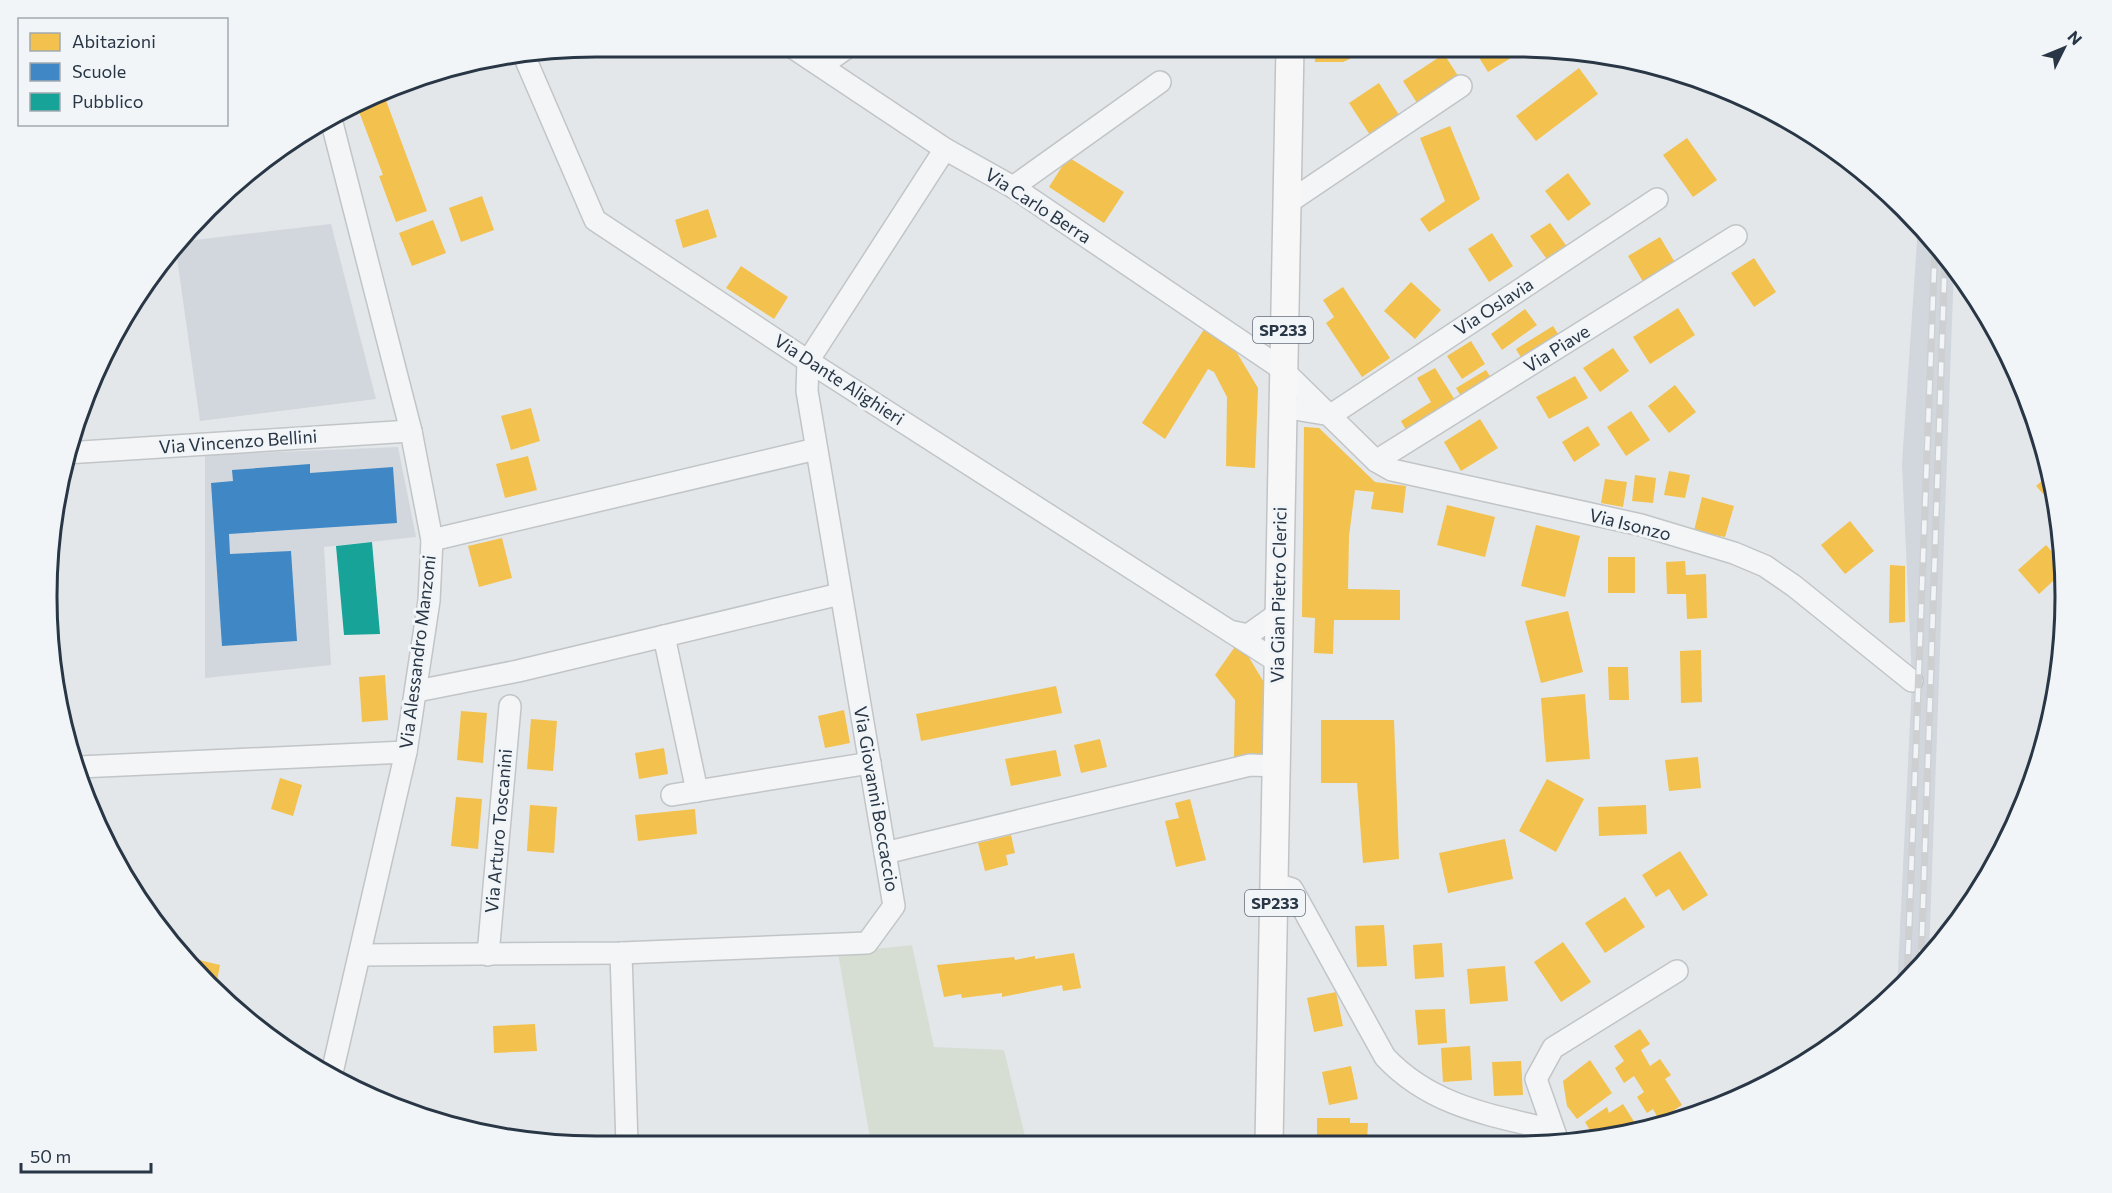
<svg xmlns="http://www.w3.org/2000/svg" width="2112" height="1193" viewBox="0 0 2112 1193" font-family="Commissioner,sans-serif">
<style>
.built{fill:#d1d7dd}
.green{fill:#d6ded4}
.homes{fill:#f2c14e}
.schools{fill:#3f88c5}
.public{fill:#17a398}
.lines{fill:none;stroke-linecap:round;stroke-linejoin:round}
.minor-casing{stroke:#c2c5c7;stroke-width:24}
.major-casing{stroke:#c0c4c7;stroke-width:30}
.minor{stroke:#f3f5f6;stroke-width:21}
.major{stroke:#f7f7f7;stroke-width:27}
.rail-casing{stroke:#cdcfd1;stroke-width:7}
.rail{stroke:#f2f5f8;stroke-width:4.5;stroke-dasharray:14;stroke-linecap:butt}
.labels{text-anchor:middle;stroke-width:6;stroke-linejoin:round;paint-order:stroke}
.shield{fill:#f2f5f8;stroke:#656f7b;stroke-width:1.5}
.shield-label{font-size:16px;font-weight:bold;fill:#283645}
.street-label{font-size:18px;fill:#283645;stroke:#f2f5f8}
.rim{fill:none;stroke:#283645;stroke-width:3}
</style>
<rect width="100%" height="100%" fill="#e4e7e9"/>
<g class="built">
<path d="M331 224 376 399 200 421 176 251 186 241Z"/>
<path d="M1918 226 1954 266 1929 954 1897 991 1912 681 1902 464Z"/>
<path d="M398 447 416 537 324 547 331 665 205 678V455Z"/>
</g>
<path class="green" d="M912 945 934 1047 1004 1050 1027 1144H871L838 953Z"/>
<g class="homes">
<path d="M1314 47H1356V56L1343 62H1315Z"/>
<path d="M1473 48H1516L1519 53 1488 72Z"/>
<path d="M1444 54 1460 79 1419 106 1403 81Z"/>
<path d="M1579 68 1598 94 1536 141 1516 116Z"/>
<path d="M1379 83 1399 115 1370 135 1349 103Z"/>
<path d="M384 95 427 211 396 222 379 176 383 175 358 109Z"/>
<path d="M1450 126 1480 199 1429 232 1420 219 1445 201 1420 138Z"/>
<path d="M1687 138 1717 180 1693 197 1663 155Z"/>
<path d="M1068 157 1124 192 1104 223 1049 187Z"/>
<path d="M1568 173 1591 204 1568 221 1545 191Z"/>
<path d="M482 196 494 230 461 242 449 208Z"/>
<path d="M708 209 717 237 683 248 675 220Z"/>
<path d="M433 220 446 253 412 266 399 233Z"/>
<path d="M1550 223 1568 248 1549 262 1530 236Z"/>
<path d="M1492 233 1513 266 1489 282 1468 249Z"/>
<path d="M1660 237 1677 266 1645 285 1628 256Z"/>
<path d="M1754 258 1776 292 1754 307 1731 273Z"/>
<path d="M741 266 788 297 774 319 726 288Z"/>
<path d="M1411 282 1441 310 1415 339 1384 311Z"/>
<path d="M1343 287 1390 358 1362 377 1326 323 1334 317 1323 300Z"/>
<path d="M1678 308 1695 335 1650 364 1633 337Z"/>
<path d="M1525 309 1537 325 1502 350 1491 334Z"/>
<path d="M1553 326 1562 340 1524 363 1516 349Z"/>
<path d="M1205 328 1231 343 1258 388 1255 468 1226 466 1227 397 1214 372 1208 369 1165 439 1142 423Z"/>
<path d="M1471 341 1485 364 1462 379 1447 356Z"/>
<path d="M1613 348 1629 371 1600 392 1583 368Z"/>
<path d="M1435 368 1458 405 1409 435 1401 421 1431 402 1417 378Z"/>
<path d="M1486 370 1495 384 1465 403 1456 388Z"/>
<path d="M1575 376 1588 398 1549 419 1536 397Z"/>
<path d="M1675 385 1696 412 1669 433 1648 406Z"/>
<path d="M531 408 540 441 511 450 501 416Z"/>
<path d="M1631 411 1650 440 1626 456 1607 427Z"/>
<path d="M1480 419 1498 448 1461 471 1444 442Z"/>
<path d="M1588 426 1600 445 1574 462 1562 442Z"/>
<path d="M1304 427 1319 428 1375 482 1406 486 1403 513 1371 509 1374 492 1355 490 1349 536 1348 589 1400 590V620H1334L1333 654 1314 653 1315 618 1302 617Z"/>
<path d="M528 456 537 490 505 498 496 464Z"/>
<path d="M1669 471 1690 475 1685 498 1664 495Z"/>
<path d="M2050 474 2056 508 2036 486Z"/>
<path d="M1635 475 1656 478 1653 503 1632 501Z"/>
<path d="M1605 479 1627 482 1623 507 1601 503Z"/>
<path d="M1702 497 1734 506 1725 537 1694 531Z"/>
<path d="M1447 505 1495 517 1485 557 1437 545Z"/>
<path d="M1850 521 1874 551 1845 574 1821 545Z"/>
<path d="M1536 525 1580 536 1565 597 1521 586Z"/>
<path d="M502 538 512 578 479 587 468 546Z"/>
<path d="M2046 545 2064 565V571L2039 594 2018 570Z"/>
<rect x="1608" y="557" width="27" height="36"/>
<path d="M1685 561 1686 575 1706 574 1707 618 1687 619 1686 594H1667L1666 562Z"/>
<path d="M1890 565 1905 566V622L1889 623Z"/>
<path d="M1568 611 1583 672 1541 683 1525 621Z"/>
<path d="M1239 641 1268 689 1270 757 1234 758 1235 700 1215 675Z"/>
<path d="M1701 650 1702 702 1681 703 1680 651Z"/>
<path d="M1608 667H1628L1629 700H1609Z"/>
<path d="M2059 674 2055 694 2047 685Z"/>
<path d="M385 675 388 720 362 722 359 677Z"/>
<path d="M1056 686 1062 713 921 741 916 714Z"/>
<path d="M1585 694 1590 759 1546 762 1541 698Z"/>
<path d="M844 710 850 743 825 748 818 716Z"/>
<path d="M461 711 487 713 483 763 457 760Z"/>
<path d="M531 719 557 721 553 771 527 769Z"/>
<path d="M1321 720H1394L1399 859 1363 863 1357 783H1321Z"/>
<path d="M1100 739 1107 767 1081 773 1074 745Z"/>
<path d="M664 748 668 774 639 779 635 753Z"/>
<path d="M1056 750 1061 776 1011 786 1005 759Z"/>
<path d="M1698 757 1701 788 1669 791 1665 760Z"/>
<path d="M280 778 302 785 293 816 271 809Z"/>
<path d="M1547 779 1584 799 1556 852 1519 831Z"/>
<path d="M456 797 482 799 478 849 451 846Z"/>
<path d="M1190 799 1206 860 1176 867 1165 821 1179 818 1175 803Z"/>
<path d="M530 805 557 807 554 853 527 851Z"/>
<path d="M1646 805 1647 834 1599 836 1598 807Z"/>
<path d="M695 809 697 834 638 841 635 815Z"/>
<path d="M1011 835 1015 853 1006 855 1008 865 985 871 978 843Z"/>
<path d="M1505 839 1513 879 1448 893 1439 853Z"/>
<path d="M1680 851 1708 895 1683 911 1669 889 1656 897 1642 875Z"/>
<path d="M1625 897 1645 927 1605 953 1585 923Z"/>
<path d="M1384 925 1387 966 1357 967 1355 926Z"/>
<path d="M1563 942 1591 982 1561 1002 1534 962Z"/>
<path d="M1442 943 1444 977 1415 979 1413 945Z"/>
<path d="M1074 953 1081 988 1063 991 1062 985 1002 997V993L962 998 961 994 944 997 937 965 1014 957 1015 960 1035 956V959Z"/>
<path d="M187 957 220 965 216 986 186 961Z"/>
<path d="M1505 966 1508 1001 1470 1004 1467 969Z"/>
<path d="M1336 992 1343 1026 1314 1032 1307 998Z"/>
<path d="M1445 1009 1447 1043 1418 1045 1415 1010Z"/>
<path d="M535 1024 537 1051 494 1053 493 1026Z"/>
<path d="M1640 1029 1650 1044 1641 1050 1650 1066 1660 1059 1671 1075 1665 1079 1682 1105 1659 1120 1653 1109 1647 1113 1637 1097 1644 1092 1634 1076 1624 1083 1615 1068 1624 1061 1614 1046Z"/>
<path d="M1470 1046 1472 1080 1443 1082 1441 1048Z"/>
<path d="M1590 1060 1612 1093 1577 1119 1567 1106 1563 1081Z"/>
<path d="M1521 1061 1523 1095 1494 1096 1492 1062Z"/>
<path d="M1351 1066 1358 1099 1329 1105 1322 1072Z"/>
<path d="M1623 1104 1638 1128 1596 1140 1585 1122 1607 1107 1609 1113Z"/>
<path d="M1317 1118H1350V1123H1368L1367 1141 1317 1143Z"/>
</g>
<path class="schools" d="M310 464V473L393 467 397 523 229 534 230 554 291 551 297 641 222 646 211 483 233 481 232 470Z"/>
<path class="public" d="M372 542 380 634 344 635 336 546Z"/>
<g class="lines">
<g class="minor-casing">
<g id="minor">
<path d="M792 47 945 149 1013 187 1282 369 1376 461 1392 470 1641 525 1734 553 1765 566 1794 586 1912 681"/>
<path d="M525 58 595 220 808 361 1278 662"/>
<path d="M821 66 848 47"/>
<path d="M1013 187 1160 82"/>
<path d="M1286 204 1461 86"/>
<path d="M1282 407 1331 415"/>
<path d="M1331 415 1657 199"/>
<path d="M66 453 411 431"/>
<path d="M1376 461 1736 236"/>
<path d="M432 540 816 449"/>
<path d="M1234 632 1248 635 1279 613"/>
<path d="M664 636 697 791"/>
<path d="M417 691 518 671 840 594"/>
<path d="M79 767 406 752"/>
<path d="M672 795 870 763"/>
<path d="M885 853 1250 765 1277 766"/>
<path d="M1276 884 1292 889 1385 1057C1431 1106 1490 1115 1553 1130"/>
<path d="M621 953 627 1145"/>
<path d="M361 955 621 953 867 943 894 906 807 391 808 361 945 149"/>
<path d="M488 955 510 706"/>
<path d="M331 1077 406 752 429 601 432 540 411 431 332 123"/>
<path d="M1557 1139 1536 1079 1553 1048 1677 971"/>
</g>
</g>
<g class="major-casing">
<path id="major" d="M1269 1143 1290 47"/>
</g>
<use href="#minor" class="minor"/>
<use href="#major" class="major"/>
<g class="rail-casing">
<g id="rail">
<path d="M1921 964 1945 254"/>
<path d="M1907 982 1935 244"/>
</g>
</g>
<use href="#rail" class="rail"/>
</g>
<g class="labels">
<g class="shield">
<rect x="1253" y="317" width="60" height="26" rx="4.5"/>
<rect x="1245" y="890" width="60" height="26" rx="4.5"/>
</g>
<g class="shield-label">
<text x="1283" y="336">SP233</text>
<text x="1275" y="909">SP233</text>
</g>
<g class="street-label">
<text transform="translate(1038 206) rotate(33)" y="6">Via Carlo Berra</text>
<text transform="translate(1494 307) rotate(-33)" y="6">Via Oslavia</text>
<text transform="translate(1557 349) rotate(-32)" y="6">Via Piave</text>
<text transform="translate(839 380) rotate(33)" y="6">Via Dante Alighieri</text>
<text transform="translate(238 442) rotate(-4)" y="6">Via Vincenzo Bellini</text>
<text transform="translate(1630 525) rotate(14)" y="6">Via Isonzo</text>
<text transform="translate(1279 595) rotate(-89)" y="6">Via Gian Pietro Clerici</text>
<text transform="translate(418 652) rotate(-83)" y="6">Via Alessandro Manzoni</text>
<text transform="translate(876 799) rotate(80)" y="6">Via Giovanni Boccaccio</text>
<text transform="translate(499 831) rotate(-85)" y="6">Via Arturo Toscanini</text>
</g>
</g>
<path d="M0 0H2112V1193H0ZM596 57H1516A539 539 0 0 1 2055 596V597A539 539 0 0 1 1516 1136H596A539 539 0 0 1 57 597V596A539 539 0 0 1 596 57Z" fill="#f2f5f8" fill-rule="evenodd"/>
<path class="rim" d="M596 57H1516A539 539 0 0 1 2055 596V597A539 539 0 0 1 1516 1136H596A539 539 0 0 1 57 597V596A539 539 0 0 1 596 57Z"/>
<rect x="18" y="18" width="210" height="108" fill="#f2f5f8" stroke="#a1a9b0" stroke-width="1.5"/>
<rect x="30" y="33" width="30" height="18" fill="#f2c14e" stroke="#a1a9b0" stroke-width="1.5"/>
<text x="72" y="48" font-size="18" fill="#283645">Abitazioni</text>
<rect x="30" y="63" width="30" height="18" fill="#3f88c5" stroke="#a1a9b0" stroke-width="1.5"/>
<text x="72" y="78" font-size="18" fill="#283645">Scuole</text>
<rect x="30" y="93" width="30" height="18" fill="#17a398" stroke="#a1a9b0" stroke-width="1.5"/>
<text x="72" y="108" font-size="18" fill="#283645">Pubblico</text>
<g transform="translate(2064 48) rotate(47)" stroke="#f2f5f8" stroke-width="4.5" paint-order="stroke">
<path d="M0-4.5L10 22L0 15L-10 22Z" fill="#283645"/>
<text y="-9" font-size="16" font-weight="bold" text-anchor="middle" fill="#283645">N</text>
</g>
<path d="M21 1163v9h130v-9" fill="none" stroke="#283645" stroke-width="3"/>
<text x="30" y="1163" font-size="18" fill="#283645" stroke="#f2f5f8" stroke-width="4.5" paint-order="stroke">50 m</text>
</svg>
